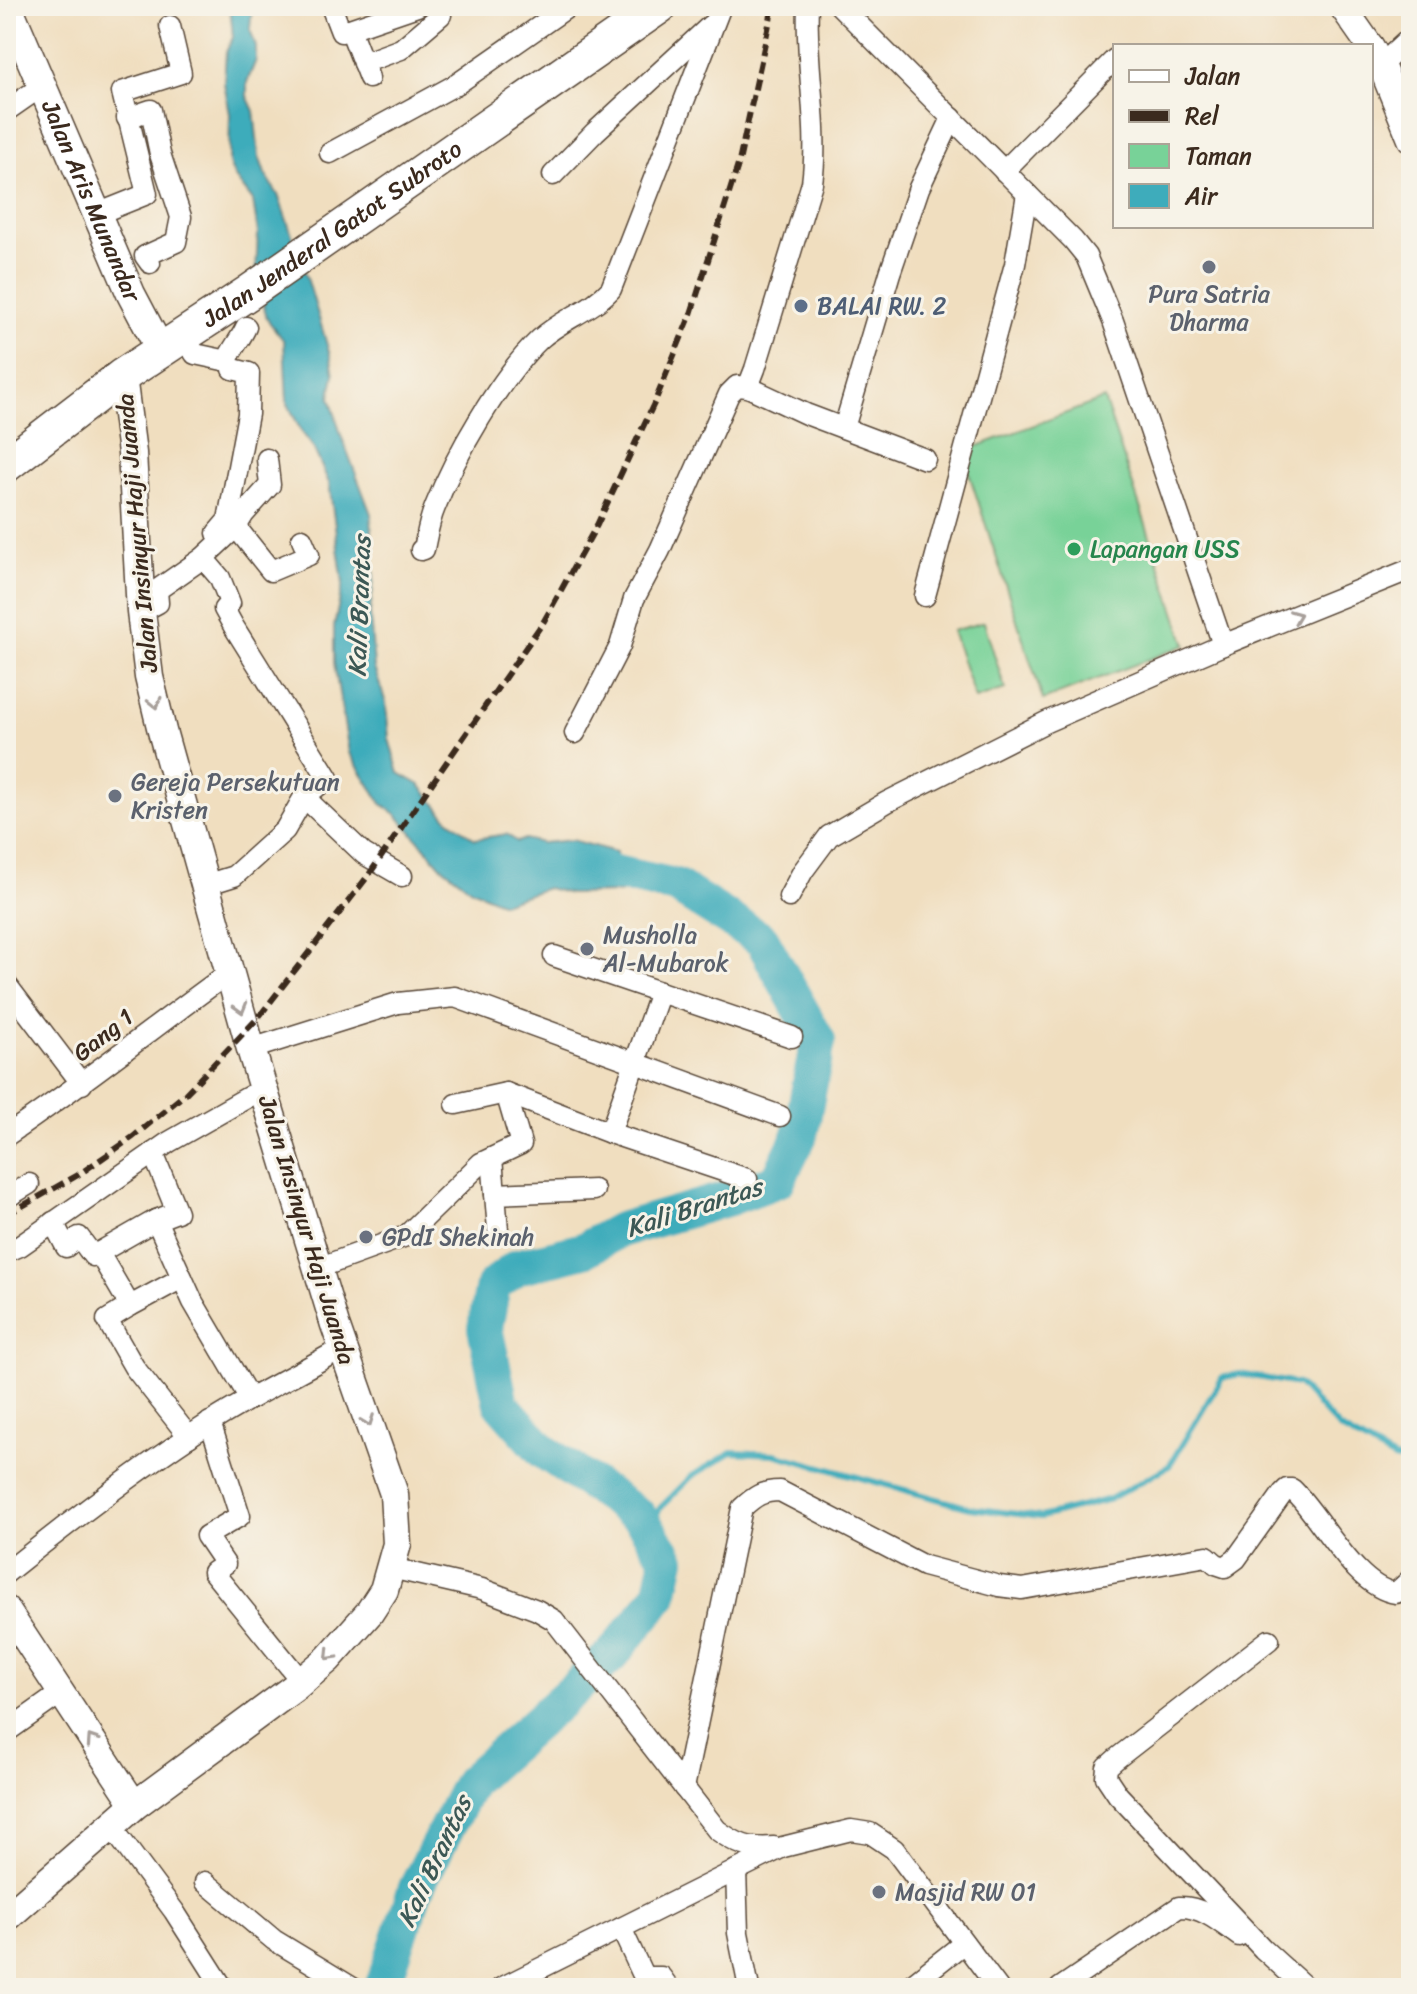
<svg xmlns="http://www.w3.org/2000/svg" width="1417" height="1994" viewBox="0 0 1417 1994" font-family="Sriracha,sans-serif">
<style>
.green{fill:#78d298;stroke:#5a7e5b;stroke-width:2}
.water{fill:#3eacbb;stroke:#3c6b6c;stroke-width:2}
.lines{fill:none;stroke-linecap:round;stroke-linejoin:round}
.stream{stroke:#3eacbb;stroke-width:6}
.river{stroke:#3eacbb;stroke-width:36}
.minor-casing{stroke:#564536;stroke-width:23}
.tertiary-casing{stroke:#564536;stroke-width:29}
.secondary-casing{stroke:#564536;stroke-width:31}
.trunk-casing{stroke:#564536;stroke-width:37}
.minor{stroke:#fff;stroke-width:20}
.tertiary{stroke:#fff;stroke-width:26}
.secondary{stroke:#fff;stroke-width:28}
.trunk{stroke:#fff;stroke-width:34}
.rail{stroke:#3b2a1e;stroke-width:6;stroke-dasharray:12 6;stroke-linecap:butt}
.oneway{stroke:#a79f9a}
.worship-dot{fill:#6b7280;stroke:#f7f3e8;stroke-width:3}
.service-dot{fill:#5c6f8a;stroke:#f7f3e8;stroke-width:3}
.leisure-dot{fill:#2e9e5b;stroke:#f7f3e8;stroke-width:3}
.labels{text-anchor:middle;stroke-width:6;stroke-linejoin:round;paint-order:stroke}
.street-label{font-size:24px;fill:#3b2a1e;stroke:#f7f3e8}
.worship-label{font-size:24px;fill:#5b616d;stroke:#f7f3e8;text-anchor:start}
.service-label{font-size:24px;fill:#4e5e75;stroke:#f7f3e8;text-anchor:start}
.leisure-label{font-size:24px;fill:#27864d;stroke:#f7f3e8;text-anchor:start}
.water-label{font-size:26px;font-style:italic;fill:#3c5855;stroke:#f7f3e8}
</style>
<rect width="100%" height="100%" fill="#f7f3e8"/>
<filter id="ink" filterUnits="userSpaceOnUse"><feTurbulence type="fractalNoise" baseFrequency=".0125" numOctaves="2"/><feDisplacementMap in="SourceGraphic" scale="16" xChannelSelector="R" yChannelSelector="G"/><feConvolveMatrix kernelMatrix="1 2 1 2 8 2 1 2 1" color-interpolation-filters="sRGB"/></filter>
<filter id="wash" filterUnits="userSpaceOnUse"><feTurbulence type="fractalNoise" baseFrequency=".006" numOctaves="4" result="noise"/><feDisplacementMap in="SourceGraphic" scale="32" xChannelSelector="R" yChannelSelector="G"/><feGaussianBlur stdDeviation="1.8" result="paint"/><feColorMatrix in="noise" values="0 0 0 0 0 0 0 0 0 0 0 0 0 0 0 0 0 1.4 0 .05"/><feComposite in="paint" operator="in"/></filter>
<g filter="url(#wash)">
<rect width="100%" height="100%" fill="#f0debf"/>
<g class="green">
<path d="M1104 399 1186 645 1043 700 962 452Z"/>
<path d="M984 622 1005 689 975 699 952 631Z"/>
</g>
<path class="water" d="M230 6H252L250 29 256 47V60L247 82V96L254 111 259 156 265 174 278 195 308 281 330 355 334 374 330 397 341 435 371 514 374 579 370 613 374 668 386 703 389 739 399 773 420 785 448 819 475 839 507 834 517 842 525 839 542 843 572 840 616 852 620 893 570 894 547 888 502 903 471 889 441 866 396 814 382 804 349 753 334 663V627L343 583 329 483 313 447 301 431 287 402 284 341 267 319 256 273 258 233 253 201 234 176 229 163 230 114 224 83 226 52 233 37Z"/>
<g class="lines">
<path class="stream" d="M649 1530 660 1508 692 1476 732 1452 774 1454 970 1508 1041 1517 1110 1499 1169 1466 1222 1378 1239 1374 1298 1384 1339 1428 1396 1460 1411 1458"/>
<path class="river" d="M382 1988 416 1888 470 1782 612 1655 660 1595 668 1559 639 1516 543 1451 501 1404 485 1328 493 1286 517 1267 584 1250 620 1230 730 1198 778 1180 800 1135 818 1041 762 940 676 886 569 863"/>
</g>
</g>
<g filter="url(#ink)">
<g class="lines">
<g class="minor-casing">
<g id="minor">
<path d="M331 6 341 32 417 6"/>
<path d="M840 6 1073 240 1086 256 1113 321 1223 645"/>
<path d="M350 29 369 78"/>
<path d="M363 63 401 49 441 15 435 6"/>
<path d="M1381 65 1411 37"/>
<path d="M6 111 42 86"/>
<path d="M127 118 151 110 160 154 181 217 176 242 145 256 150 263"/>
<path d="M330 153 457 84 569 6"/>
<path d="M1004 171 1115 59"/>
<path d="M553 175 595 132 711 25"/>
<path d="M97 214 147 194 122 92 181 73 170 26"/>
<path d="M184 336 195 354 223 360"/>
<path d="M227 361C232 348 241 339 246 327"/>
<path d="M748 387 806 414 925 459"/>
<path d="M844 428 890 273 919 188 952 118"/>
<path d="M236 527 271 571 309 555 302 539"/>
<path d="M217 533 228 520 248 414 249 373 233 369"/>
<path d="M421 550 424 549C427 535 429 521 435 507 455 456 500 377 540 339 562 319 591 311 611 289L721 6"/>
<path d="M203 558 220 578 230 603 224 609 234 627 328 778 304 797 285 830 234 876 205 885"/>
<path d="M925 596 1015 264 1027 194"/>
<path d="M141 612 158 603 157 590 203 558 236 527 244 514 270 485 267 459"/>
<path d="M575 733 620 646 634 599 660 550 729 394 737 386 748 387 755 369 812 183C820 125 805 65 808 6"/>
<path d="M304 797 364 854 402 876"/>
<path d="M789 897 803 871 829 836 887 802 1046 722 1223 645 1411 569"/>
<path d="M554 956 792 1037"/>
<path d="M6 984 82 1084"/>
<path d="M251 1049 398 1003 455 997 780 1116"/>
<path d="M456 1104 506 1093 610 1133 747 1179"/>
<path d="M610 1133 660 992"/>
<path d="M6 1136C83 1084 155 1026 230 972"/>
<path d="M153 1153 177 1212 156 1220 193 1302 250 1399"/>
<path d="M492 1158 498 1230"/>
<path d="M495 1194 594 1190"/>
<path d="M6 1198 29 1184"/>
<path d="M53 1222 66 1247 79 1237 93 1256 156 1220"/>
<path d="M6 1252 20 1246 169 1142 264 1088"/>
<path d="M99 1253 130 1306 182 1278"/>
<path d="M318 1268 406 1236 481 1163 521 1144 506 1093"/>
<path d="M130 1306 107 1320 134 1367 189 1437"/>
<path d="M210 1422 240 1516 206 1536 225 1564 213 1572 302 1682"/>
<path d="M391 1568 482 1589 537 1610 554 1620 717 1830C738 1845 748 1849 774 1847"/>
<path d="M6 1573C72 1520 138 1469 208 1424 251 1396 298 1374 342 1348"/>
<path d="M1269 1640 1116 1759 1107 1767 1106 1777 1118 1795 1263 1949 1306 1988"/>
<path d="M6 1732 61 1693"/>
<path d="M684 1788 742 1508C755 1496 762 1491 780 1491L924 1566 999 1586 1022 1589 1207 1556 1216 1564 1225 1567 1236 1559 1283 1493 1287 1489H1292C1320 1515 1356 1589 1396 1593L1411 1579"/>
<path d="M111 1826 174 1911 223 1988"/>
<path d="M736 1870 738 1933 749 1988"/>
<path d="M205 1882 274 1940 353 1988"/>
<path d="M621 1928 642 1973 647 1977H661L669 1988"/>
<path d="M501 1988 783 1847 851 1830 870 1833 894 1849 998 1988"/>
<path d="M907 1988 964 1943"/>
<path d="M1060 1988 1179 1907C1202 1906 1221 1923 1239 1936"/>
</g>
</g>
<g class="tertiary-casing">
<g id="tertiary">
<path d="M1342 6 1370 46"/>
<path d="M1371 47 1381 65 1411 139"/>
<path d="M6 1609 135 1805"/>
</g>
</g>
<g class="secondary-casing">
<g id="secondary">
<path id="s1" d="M8 6 131 294 161 351"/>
<path d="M6 1918 135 1805 295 1687 328 1659 369 1613 384 1590 397 1544 394 1494 335 1325 251 1049 162 731 149 677 141 612 132 453 122 376"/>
</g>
</g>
<g class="trunk-casing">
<g id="trunk">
<path id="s2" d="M6 465 122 376 248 293 660 6"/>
</g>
</g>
<use href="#minor" class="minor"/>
<use href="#tertiary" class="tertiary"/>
<use href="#secondary" class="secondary"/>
<use href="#trunk" class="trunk"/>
<path class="rail" d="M6 1215 78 1175 133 1137 185 1094 258 1018 368 876 544 621 597 525 656 399 691 314 739 162 773 6"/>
</g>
<defs><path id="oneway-chevron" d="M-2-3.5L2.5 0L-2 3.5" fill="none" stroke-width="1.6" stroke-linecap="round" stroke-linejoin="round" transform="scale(2)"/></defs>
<g class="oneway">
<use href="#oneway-chevron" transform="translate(1296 616) rotate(-22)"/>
<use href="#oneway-chevron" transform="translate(155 703) rotate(77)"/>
<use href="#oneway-chevron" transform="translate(241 1008) rotate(74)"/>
<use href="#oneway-chevron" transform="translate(368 1421) rotate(70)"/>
<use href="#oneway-chevron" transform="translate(330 1655) rotate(134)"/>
<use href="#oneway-chevron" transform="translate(92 1740) rotate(-124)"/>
</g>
</g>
<g class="worship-dot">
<circle cx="1209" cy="267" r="8"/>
<circle cx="115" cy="796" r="8"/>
<circle cx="587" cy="949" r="8"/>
<circle cx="366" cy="1237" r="8"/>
<circle cx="879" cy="1892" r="8"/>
</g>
<circle class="service-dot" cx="801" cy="306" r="8"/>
<circle class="leisure-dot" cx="1074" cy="549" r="8"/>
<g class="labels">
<g class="street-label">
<text dy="8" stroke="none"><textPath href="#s1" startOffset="212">Jalan Aris Munandar</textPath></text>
<text dy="8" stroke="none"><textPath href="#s2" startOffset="400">Jalan Jenderal Gatot Subroto</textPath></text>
<text transform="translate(137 533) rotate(-95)" y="8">Jalan Insinyur Haji Juanda</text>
<text transform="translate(103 1035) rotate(-38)" y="8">Gang 1</text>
<text transform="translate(307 1230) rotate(73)" y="8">Jalan Insinyur Haji Juanda</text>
</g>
<g class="worship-label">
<text x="1209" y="302" text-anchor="middle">Pura Satria<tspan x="1209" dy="28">Dharma</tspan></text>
<text x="131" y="790">Gereja Persekutuan<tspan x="131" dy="28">Kristen</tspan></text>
<text x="603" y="943">Musholla<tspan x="603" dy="28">Al-Mubarok</tspan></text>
<text x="382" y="1245">GPdI Shekinah</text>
<text x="895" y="1900">Masjid RW 01</text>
</g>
<g class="service-label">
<text x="817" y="314">BALAI RW. 2</text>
</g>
<g class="leisure-label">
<text x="1090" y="557">Lapangan USS</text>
</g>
<g class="water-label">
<text transform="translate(359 606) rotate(-88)" y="9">Kali Brantas</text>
<text transform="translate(694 1207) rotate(-18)" y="9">Kali Brantas</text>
<text transform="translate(434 1861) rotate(-65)" y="9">Kali Brantas</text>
</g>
</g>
<rect width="1417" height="1994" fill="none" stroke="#f7f3e8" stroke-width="32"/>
<rect x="1113" y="44" width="260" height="184" fill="#f7f3e8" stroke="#aca397" stroke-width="2"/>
<rect x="1129" y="70" width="40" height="12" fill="#ffffff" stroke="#aca397" stroke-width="2"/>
<text x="1185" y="84" font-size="24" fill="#3b2a1e">Jalan</text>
<rect x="1129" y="110" width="40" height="12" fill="#3b2a1e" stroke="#aca397" stroke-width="2"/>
<text x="1185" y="124" font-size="24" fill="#3b2a1e">Rel</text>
<rect x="1129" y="144" width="40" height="24" fill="#78d298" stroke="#aca397" stroke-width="2"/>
<text x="1185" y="164" font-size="24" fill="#3b2a1e">Taman</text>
<rect x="1129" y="184" width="40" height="24" fill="#3eacbb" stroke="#aca397" stroke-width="2"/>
<text x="1185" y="204" font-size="24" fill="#3b2a1e">Air</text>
</svg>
